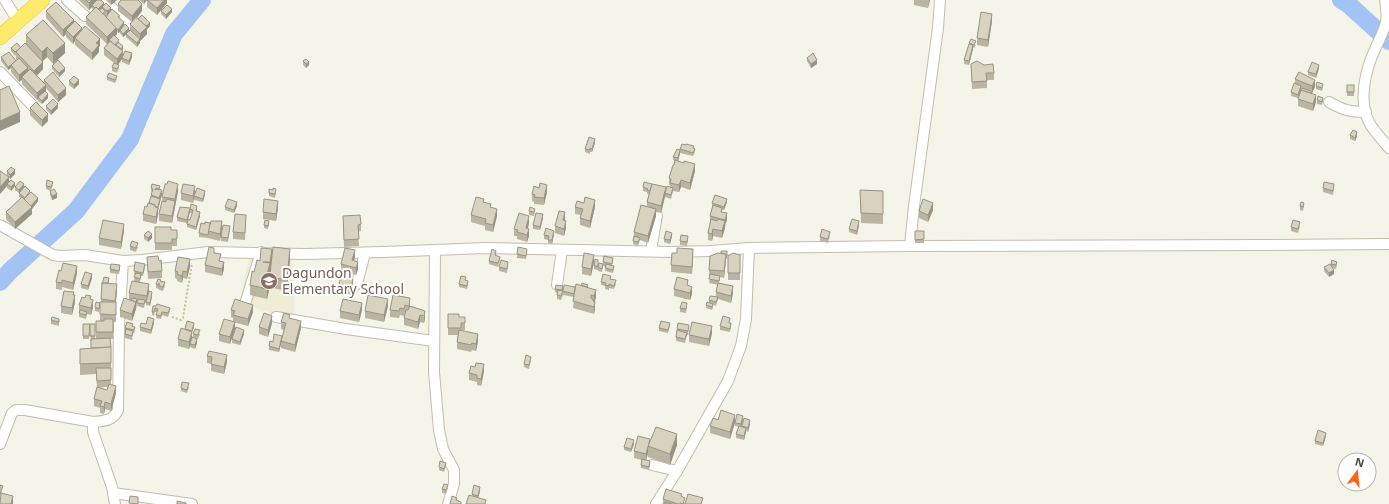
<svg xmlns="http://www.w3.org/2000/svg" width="1389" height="504" viewBox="0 0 1389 504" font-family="'Noto Sans',sans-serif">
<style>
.education{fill:#efedd3}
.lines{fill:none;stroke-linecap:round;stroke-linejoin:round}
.river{stroke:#a3c3f5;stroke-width:18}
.minor-casing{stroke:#c2beab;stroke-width:12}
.highway-casing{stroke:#e6c732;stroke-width:16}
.path{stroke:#c4be9b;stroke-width:2;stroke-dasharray:2 2;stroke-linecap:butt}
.minor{stroke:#fff;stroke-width:10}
.highway{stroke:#ffea6b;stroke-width:15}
.wall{fill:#bab5a3;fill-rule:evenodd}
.shaded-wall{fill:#979485}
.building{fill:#d8d3be;stroke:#979485}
.labels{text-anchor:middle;stroke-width:4;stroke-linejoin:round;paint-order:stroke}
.education-label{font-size:14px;fill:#785e54;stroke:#fff;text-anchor:start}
</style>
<rect width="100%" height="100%" fill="#f5f4e9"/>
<path class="education" d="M292 256 295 319 239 304 249 258Z"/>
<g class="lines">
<g class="river">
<path d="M1341 0 1348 4 1389 41"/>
<path d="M0 282 10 271 76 211 130 139 174 34 202 0"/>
</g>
<g class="minor-casing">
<g id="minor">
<path d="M5 0 18 21"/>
<path d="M67 0 85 16"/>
<path d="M104 0 131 27"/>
<path d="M1385 0C1389 23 1385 27 1376 47 1366 68 1357 101 1370 124 1375 132 1383 141 1389 148"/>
<path d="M0 72 33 106"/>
<path d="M1329 102C1343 110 1350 112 1366 112"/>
<path d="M0 225 53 255 60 256 85 255 123 261 142 260 208 252 305 254 383 252 485 248 671 252 711 251 749 248 910 246 1262 245 1389 244"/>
<path d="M910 246 914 206 938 28 940 0"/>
<path d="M435 250 434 372 439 430 443 449 454 470V484L448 504"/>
<path d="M651 251 657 215"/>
<path d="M357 284 365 253"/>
<path d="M557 285 562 250"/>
<path d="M245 304 261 252"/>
<path d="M276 317 346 329 434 341"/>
<path d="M0 444 12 413 16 410H25L93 422"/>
<path d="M652 465 677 471"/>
<path d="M113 493 192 504"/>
<path d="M115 504 112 487 93 432V422C104 421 113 421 118 410L119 326 123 261"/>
<path d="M656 504 677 471 728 381 741 346 746 319 749 248"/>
</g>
</g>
<g class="highway-casing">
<path id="highway" d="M0 37 42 0"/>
</g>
<path class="path" d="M172 317 181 320 183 318 192 263"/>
<use href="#minor" class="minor"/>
<use href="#highway" class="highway"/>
</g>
<g class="wall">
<path d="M79 0H101L104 5 111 11 120 18 129 31 130 30V24L132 22 118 11V4L142 11 137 18 150 26 147 29V34L140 41V43L137 47 126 37V35L123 37 120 33V32L118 33 117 32V34L115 36 123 49 122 51 123 57H132L129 65 122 62V59L118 64 119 68 117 73 112 71V67L114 63 104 55V48L107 44 86 24V17L93 10 92 8V7L89 10Z"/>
<path d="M106 0H117L111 5Z"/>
<path d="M139 0H167V3L157 15 147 7V0L144 4Z"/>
<path d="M914 0H930L928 8 914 5Z"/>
<path d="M46 11 74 22 82 30 100 46 99 47V52L92 60 75 45V41L73 44 66 37V34L63 37 46 18Z"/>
<path d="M161 11 172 12 166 19 161 14Z"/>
<path d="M992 21 988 47 977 45V38Z"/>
<path d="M26 35 65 53 53 64 47 57 42 61 43 69 37 76 44 84V80L66 95 58 102 46 88V92L48 98 42 104 38 101V99L37 100 22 84V80L19 82 11 72V68L8 70 1 61V57L16 61 17 60 16 59V55L15 56 11 51V48L21 47 26 44Z"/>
<path d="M969 43 976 45 974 48H973L969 65 964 64V60Z"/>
<path d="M807 58 817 64 811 68 807 61Z"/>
<path d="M303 61 309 65 306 68 303 65Z"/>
<path d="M971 64 994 73V80H987V88L972 89Z"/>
<path d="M52 66 65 71 59 77 52 69Z"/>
<path d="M1319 68 1316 78 1308 75V72Z"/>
<path d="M107 77 117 79 115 83 107 80Z"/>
<path d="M1295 79 1315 87 1312 93 1316 102 1313 111 1298 106V99L1302 89 1301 88 1298 98 1291 96V92L1295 84Z"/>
<path d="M69 81 79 84 74 89 69 85Z"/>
<rect x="1347" y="85" width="7" height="11"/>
<path d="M1316 86 1323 88 1322 91 1316 89Z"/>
<path d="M1317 100 1323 101 1322 105 1317 104Z"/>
<path d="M46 106 58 108 51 115 46 109Z"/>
<path d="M30 108 48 121 42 127 30 115Z"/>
<path d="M1350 135 1357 136 1355 141 1350 139Z"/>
<path d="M595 143 592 152H590V154L585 152V149Z"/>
<path d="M682 144 694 148 695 152 693 156 680 153 678 161 695 171 690 190 681 187 679 192 673 191 671 199 665 197V196L661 213 656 212V216L648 243 640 240 638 246 633 244 634 232 647 206V202L649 194H647V192L643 191V187L666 192 670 187V185H669V178L675 161 673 160V157L680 150Z"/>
<path d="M7 171 15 174 10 179 7 175Z"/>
<path d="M9 182 15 186 11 191 7 188V186L0 194Z"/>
<path d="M152 184 160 190 162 194 158 210V215L156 224 143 221V214L149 203 151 197 152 192 151 191V188Z"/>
<path d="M53 185 51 190 57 198 52 200 50 195V191H51L46 189V186Z"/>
<path d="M15 187H24L38 201 32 209V214L15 229 6 219V212L21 198 19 197V193L15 190Z"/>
<path d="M1323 188H1334L1333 195 1323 192Z"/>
<path d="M860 190 883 191V224L861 223Z"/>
<path d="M178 191 172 223 159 221V214L162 202V197Z"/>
<path d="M547 192 544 205 534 204V202L532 201V194Z"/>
<path d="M181 193H195L205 194 203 202 194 200V197L193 203 181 200Z"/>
<path d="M269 193H276L275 198 269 196Z"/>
<path d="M484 202 491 208 497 216 493 232 485 230V226L471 222V215Z"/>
<path d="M727 202 724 210H722V212L727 220 722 238 713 236 712 241 708 240V233L710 223V216L712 207V203Z"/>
<path d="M237 206 234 213 225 210V207Z"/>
<path d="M1300 206H1304L1303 211 1300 210Z"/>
<path d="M575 207H595L590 228 580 225V218L581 215 575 214Z"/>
<path d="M278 208 276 221 263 219V212Z"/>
<path d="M190 209H197V211L200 216 196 230 187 227V223L177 221V217L190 212 188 219 190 220 192 213H190Z"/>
<path d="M933 210 928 222 919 218V211Z"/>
<path d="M529 211 535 212 534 216 529 215Z"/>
<path d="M343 216 361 224V231L358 232 359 246 344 247Z"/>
<path d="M543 218 540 230 533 229V225Z"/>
<path d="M565 219 566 228 564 236 555 233V226Z"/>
<path d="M222 221 220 241 208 238V236V238L199 237V233L205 224Z"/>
<path d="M246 222 245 240 233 239V232Z"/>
<path d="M529 223 528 229 529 236 527 242 517 239V236H514V229Z"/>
<path d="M269 224 268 229 264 228V225Z"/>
<path d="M859 225 857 235 849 232V229Z"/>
<path d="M1300 226 1298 233 1291 231V227Z"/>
<path d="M155 227 171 230H177V246H172V250H155Z"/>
<path d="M230 229 228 242 221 241V237Z"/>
<path d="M124 231 121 249 99 245V238Z"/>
<rect x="915" y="231" width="9" height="12"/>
<path d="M554 234 552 244 548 243V240L544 239V235Z"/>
<path d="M144 235 152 238 148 242 144 239Z"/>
<path d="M830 235 828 243 820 241V237Z"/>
<path d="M672 236 670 244 664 242V239Z"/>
<path d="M688 240 687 246 680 245V241Z"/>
<path d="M130 246 138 247 136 252 130 250Z"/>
<path d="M272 249 270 272 269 276 270 286 267 299 250 295V285L254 272 260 261Z"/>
<path d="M727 251V259H726L724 278 720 277 719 283 733 293 731 303 718 299 716 306 713 305V308L712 310 706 308V305L709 303V300L716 297V292L718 285 709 283 710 277H709V270L721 253Z"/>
<path d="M527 252 526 259 517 258V254Z"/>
<path d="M214 253 221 262 224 269 222 276 205 272V265Z"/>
<path d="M496 254V256L500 260 498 267 489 264V261Z"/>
<path d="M740 255V280H728V256Z"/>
<path d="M693 256 692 274 671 272V265Z"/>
<path d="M147 257 159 261 162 271V278L148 279Z"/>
<path d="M355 257 354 261 358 269 356 275 341 271V264Z"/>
<path d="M290 260 287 286H282V290L273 288V285H270V274Z"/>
<path d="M613 261 612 265 614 269 613 273 605 271 606 266H603L602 272 598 271V267L603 264V262Z"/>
<path d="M594 262 591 276 582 274V267Z"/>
<path d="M598 263V270L594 269V266Z"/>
<path d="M1331 264 1337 265 1336 269 1332 268 1334 274 1329 277 1324 271V267L1331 266Z"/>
<path d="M508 265 507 273 499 271V267Z"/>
<path d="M190 266 187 279 183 278 182 283 177 281V279L175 278V271Z"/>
<path d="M145 268 143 276H141L140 282 149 291 148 296H152L150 306 146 305V303H145L144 308 137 306 138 301H137L136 309 132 321 120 317V310L129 300V293L134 281 135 275 134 274V271Z"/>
<path d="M110 269H120L119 274 110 273Z"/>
<path d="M77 273 73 290 62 287V290L56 289V282Z"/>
<path d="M92 278 88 290 81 288V284Z"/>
<path d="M611 279 616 284 614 289 609 288V290L605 289V286L601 285V282Z"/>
<path d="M161 281 165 286 163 291 159 290V287V289L156 288V284Z"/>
<path d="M466 281 468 285 467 289 459 287V284Z"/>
<path d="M109 282V283L117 291 116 302V322H113V339H110L111 363V384L116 393 111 411 105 409 104 414 100 413V408L94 406V399L97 388 96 374 80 375V349L91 348 90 324H95V339H96V321H100V302H101L102 284ZM105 387H108L107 390 98 388Z"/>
<path d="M339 284 353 286 351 295 339 291Z"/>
<path d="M563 286V295L561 300 557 299V293L555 292V289Z"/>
<path d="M688 286 692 294 690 300 674 296V289Z"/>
<path d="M588 287 596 297 595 302V309L594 314 573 308 574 297 563 295V291Z"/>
<path d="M74 295 75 302 72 315 61 313V306Z"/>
<path d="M393 295 410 305V306L425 318 424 323 420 322 418 329 404 325V318L406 312H405L404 316 400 315 399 318 390 317V310Z"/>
<path d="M91 300 93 307 91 315 87 314 86 319 79 317V305Z"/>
<path d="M100 303 99 312 95 311V307Z"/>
<path d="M153 306 170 311 168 317 162 315 161 319 156 318 157 312H155L154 316 152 315V312Z"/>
<path d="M388 306 384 322 365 318V311Z"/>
<path d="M687 306 686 313 680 312V308Z"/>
<path d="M231 310 253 312 248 326 233 322V318L231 317Z"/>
<path d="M362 310 359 322 340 318V311Z"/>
<path d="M448 314 459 317H465V330H461L478 341 476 351 472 350 471 352 457 349V342L458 335H448Z"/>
<path d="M290 318 301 328 295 352 281 348V342L279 352 269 350V346L273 342 282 339 284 330 281 329V322Z"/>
<path d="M51 320 59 322V326L51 324Z"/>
<path d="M730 322V323L731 327 730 332 720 330V326Z"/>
<path d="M154 323 151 334 140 331V327L146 324Z"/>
<path d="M272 323 268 337 259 334V327Z"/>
<path d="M678 323 689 328 688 335H687L685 343 676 341V337Z"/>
<path d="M83 324H90L89 339H83Z"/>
<path d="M133 326 135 330 134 334 133 333 132 340 125 338V328Z"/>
<path d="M670 326 668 333 659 331V328Z"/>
<path d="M194 327 192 332V337L197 343 195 349 190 347 189 349 178 346V339L185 329Z"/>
<path d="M235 329 230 344 219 341V334Z"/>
<path d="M712 333 709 346 689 342V335Z"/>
<path d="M193 334H200L198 339 193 337Z"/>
<path d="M244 334 240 345 232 343V339Z"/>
<path d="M227 355V362L224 374 211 371V364L207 363V356Z"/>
<path d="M531 360 529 369 524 367V364Z"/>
<path d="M484 371 481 386 477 385V382L469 380V373Z"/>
<path d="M189 387 187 393 181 391V388Z"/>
<path d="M718 420 735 421 743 420 741 427H742V426L750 424 748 432 746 431 744 440 736 438V434L739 427 735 426V423L730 439 710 433V426Z"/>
<path d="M1326 436 1323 446 1315 444V441Z"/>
<path d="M650 441 677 445 670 465 648 457V453L646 460 650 465 649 470 641 468V465L642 460 634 458V451Z"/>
<path d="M634 444 631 452 624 450V447Z"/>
<path d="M446 466 444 472 439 470V467Z"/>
<path d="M448 488 446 494 442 493V489Z"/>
<path d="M480 491 478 498 486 504 472 496V494Z"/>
<path d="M682 497 685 504H703H663V499Z"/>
</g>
<g class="shaded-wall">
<path d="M92 0H99L92 5V7L89 10V3Z"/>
<path d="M111 0H117L111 5Z"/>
<path d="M144 0H147L144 4Z"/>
<path d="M164 0H167V3L157 15V8Z"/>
<path d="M929 0H930L928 8Z"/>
<path d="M104 3V7H102V9L97 14V10Z"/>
<path d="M142 4V11L132 23V16Z"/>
<path d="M111 8V11L107 15V11Z"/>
<path d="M172 9V12L166 19V15Z"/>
<path d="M992 14V21L988 47V40Z"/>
<path d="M74 20V27L66 30V34L63 37V30Z"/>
<path d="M124 22V26L120 30V32L118 33V30Z"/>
<path d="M150 23V26L147 29V34L140 41V43L137 47V43L140 39V34L145 27Z"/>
<path d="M117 27V34L110 41 109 40V42L107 44V37Z"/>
<path d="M82 28V35L75 38V41L73 44V37Z"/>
<path d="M129 28V32L123 37V34Z"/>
<path d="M100 39V46L99 47V52L92 60V53L96 43Z"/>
<path d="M65 43V53L53 64V53Z"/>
<path d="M973 45V49L969 65V61Z"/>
<path d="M123 46V49L120 54V51Z"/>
<path d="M47 47V57L42 62V52Z"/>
<path d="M123 51V58L117 66V59Z"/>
<path d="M132 53V57L129 65V61Z"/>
<path d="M817 60V64L811 68V64Z"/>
<path d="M43 62V69L34 78V71Z"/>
<path d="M309 62V65L306 68V64Z"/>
<path d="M11 65V68L8 70V67Z"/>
<path d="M1319 65V68L1316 78V74Z"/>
<path d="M28 68V76L22 77V80L19 82V75Z"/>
<path d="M65 68V71L59 77V73Z"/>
<path d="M79 80V84L74 89V85Z"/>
<path d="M1315 80V87L1312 93V86Z"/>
<path d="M46 85V92L38 97V99L37 100V93Z"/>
<path d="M1301 86V89L1298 98V95Z"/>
<path d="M66 88V95L58 102V95Z"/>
<path d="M48 94V98L42 104V101Z"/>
<path d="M1316 95V102L1313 111V104Z"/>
<path d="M58 104V108L51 115V111Z"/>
<path d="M20 112V122L0 131V121Z"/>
<path d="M48 114V121L42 127V120Z"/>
<path d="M1357 132V136L1355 141V138Z"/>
<path d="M595 139V143L592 152V149Z"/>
<path d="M680 150V153L678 162V158Z"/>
<path d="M695 164V171L690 190V183Z"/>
<path d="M15 170V174L10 179V175Z"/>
<path d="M9 177V184H7V186L0 194V187Z"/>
<path d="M681 180V187L679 192V185Z"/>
<path d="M15 183V186L11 191V187Z"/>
<path d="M24 184V188L19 193V190Z"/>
<path d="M178 184V191L172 223V216Z"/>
<path d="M547 185V192L544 205V198Z"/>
<path d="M195 186V193L193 203V196Z"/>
<path d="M666 187V193L661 213V206Z"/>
<path d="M162 190V194L158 210V215L156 224V217L158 209 159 198Z"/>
<path d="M205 191V194L203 202V199Z"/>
<path d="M57 194V198L52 200V196Z"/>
<path d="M38 198V201L32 209V214L15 229V222Z"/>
<path d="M727 199V202L724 210V207Z"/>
<path d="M595 200V207L590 228V221Z"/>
<path d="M278 201V208L276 221V214Z"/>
<path d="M237 202V206L234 213V210Z"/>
<path d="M933 203V210L928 222V215Z"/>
<path d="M190 208V212L187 223V220Z"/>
<path d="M497 209V216L493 232V225Z"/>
<path d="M656 209V216L648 243V236Z"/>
<path d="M200 212V216L196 230V227Z"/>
<path d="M565 212V219L563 227V220Z"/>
<path d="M727 213V220L725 224V228L722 238V231Z"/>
<path d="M543 214V218L540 230V227Z"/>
<path d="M529 216V223L526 235V228Z"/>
<path d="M222 221V228L220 241V234Z"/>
<path d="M566 221V228L564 236V229Z"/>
<path d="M859 221V225L857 235V231Z"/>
<path d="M124 224V231L121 249V242Z"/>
<path d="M529 229V236L527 242V235Z"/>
<path d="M713 229V236L712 241V234Z"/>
<path d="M554 231V234L552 244V240Z"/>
<path d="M672 233V236L670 244V240Z"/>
<path d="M152 234V238L148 242V238Z"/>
<path d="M272 249V260L270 272V262Z"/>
<path d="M290 249V260L287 286V276Z"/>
<path d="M693 249V256L692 274V267Z"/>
<path d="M355 250V257L352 267V260Z"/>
<path d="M726 254V261L724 278V271Z"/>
<path d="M594 255V262L591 276V269Z"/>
<path d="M190 259V266L187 279V272Z"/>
<path d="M224 262V269L222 276V269Z"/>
<path d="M358 262V269L356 275V268Z"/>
<path d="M270 263V273L267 286V275Z"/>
<path d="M77 266V273L73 290V283Z"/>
<path d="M1334 270V274L1329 277V273Z"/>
<path d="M183 271V278L182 283V276Z"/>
<path d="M92 274V278L88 290V286Z"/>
<path d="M270 276V286L267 299V289Z"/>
<path d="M353 279V286L351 295V288Z"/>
<path d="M117 284V291L115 308V301Z"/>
<path d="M149 284V291L147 303V296Z"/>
<path d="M733 286V293L731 303V296Z"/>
<path d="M692 287V294L690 300V293Z"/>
<path d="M596 290V297L594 303V296Z"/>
<path d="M152 292V296L150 306V303Z"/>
<path d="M75 295V302L72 315V308Z"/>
<path d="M137 299 136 309 132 321V314Z"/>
<path d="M388 299V306L384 322V315Z"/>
<path d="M93 300V307L91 315V308Z"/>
<path d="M595 302V309L594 314V307Z"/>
<path d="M362 303V310L359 322V315Z"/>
<path d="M253 305V312L248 326V319Z"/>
<path d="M425 311V318L424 323V316Z"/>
<path d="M420 315V322L418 329V322Z"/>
<path d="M272 316V323L268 337V330Z"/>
<path d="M154 319V323L151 334V330Z"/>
<path d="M301 321V328L295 352V345Z"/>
<path d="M235 322V329L230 344V337Z"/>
<path d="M194 323V327L192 332V338L190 344 189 349V342L192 334V331Z"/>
<path d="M712 326V333L709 346V339Z"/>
<path d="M244 330V334L240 345V342Z"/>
<path d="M478 334V341L476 351V344Z"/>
<path d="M282 336V340L279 352V349Z"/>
<path d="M197 339V343L195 349V345Z"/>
<path d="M227 355V362L224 374V367Z"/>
<path d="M484 364V371L481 386V379Z"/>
<path d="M116 386V393L111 411V404Z"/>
<path d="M105 402V409L104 414V407Z"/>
<path d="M735 415V422L730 439V432Z"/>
<path d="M743 416V420L741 428V424Z"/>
<path d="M750 420V424L748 432V428Z"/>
<path d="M746 428V432L744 440V436Z"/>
<path d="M1326 433V436L1323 446V443Z"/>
<path d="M677 434V445L670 465V454Z"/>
<path d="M634 440V444L631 452V449Z"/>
<path d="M648 446V453L646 461V454Z"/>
<path d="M480 487V491L478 499V496Z"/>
<path d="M13 496V504H11Z"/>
</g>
<g class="building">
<path d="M86 0H92L89 3Z"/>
<path d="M97 0H101L104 3 98 9 96 7 95 8 92 5Z"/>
<path d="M121 0H138L142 4 132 16 118 4Z"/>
<path d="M147 0H164L157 8Z"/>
<path d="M56 2 74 20 63 30 46 11Z"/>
<path d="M106 3 111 8 107 11 102 7Z"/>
<path d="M167 5 172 9 166 15 161 11Z"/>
<path d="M96 7 117 27 107 37 86 17Z"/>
<path d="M102 8 105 11 103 14 99 10Z"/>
<path d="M112 9 120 16 118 17 124 22 118 30 106 17Z"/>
<path d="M981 12 992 14 988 40 977 38Z"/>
<path d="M142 15 150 23 146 26 138 19Z"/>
<path d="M136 17 147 27 140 34 130 24Z"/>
<path d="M43 20 65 43 53 53 47 47 42 52 26 35Z"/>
<path d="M75 21 82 28 73 37 66 30Z"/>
<path d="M125 24 129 28 123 34 120 30Z"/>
<path d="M85 26 100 39 96 43 99 45 92 53 75 38Z"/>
<path d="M130 30 140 39 137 43 126 34Z"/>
<path d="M114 35 119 40 115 45 109 40Z"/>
<path d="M971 39 976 41 974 45 969 43Z"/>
<path d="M110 41 123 51 117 59 104 48Z"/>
<path d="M118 42 123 46 121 49 116 45Z"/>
<path d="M17 43 21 48 15 52 11 48Z"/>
<path d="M25 43 43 62 34 71 16 52Z"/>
<path d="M969 44 973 45 969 61 964 60Z"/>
<path d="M125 51 132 53 129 61 122 58Z"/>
<path d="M9 52 16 61 8 67 1 57Z"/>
<path d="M813 53 817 60 811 64 807 58Z"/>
<path d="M19 58 28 68 19 75 11 65Z"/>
<path d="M306 59 309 62 306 64 303 61Z"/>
<path d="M58 60 65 68 59 73 52 66Z"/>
<path d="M977 61 984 65 993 64 994 73H986L987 81 972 82 971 64Z"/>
<path d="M1312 62 1319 65 1316 74 1308 72Z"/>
<path d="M114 63 119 65 117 69 112 67Z"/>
<path d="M30 69 46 85 37 93 22 77Z"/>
<path d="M53 72 66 88 58 95 44 80Z"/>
<path d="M1299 72 1315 80 1312 86 1295 79Z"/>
<path d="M109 73 117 76 115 80 107 77Z"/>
<path d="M74 76 79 80 74 85 69 81Z"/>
<path d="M1317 82 1323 84 1322 88 1316 86Z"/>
<path d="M1294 83 1301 86 1298 95 1291 92Z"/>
<rect x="1347" y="85" width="7" height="7"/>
<path d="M9 86 20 112 0 121V90Z"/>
<path d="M1302 88 1311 91V93L1301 90Z"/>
<path d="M1301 90 1316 95 1313 104 1298 99Z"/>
<path d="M45 91 48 94 42 101 38 97Z"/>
<path d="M1318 96 1323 98 1322 102 1317 100Z"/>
<path d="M53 99 58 104 51 111 46 106Z"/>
<path d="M36 102 48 114 42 120 30 108Z"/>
<path d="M1353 130 1357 132 1355 138 1350 135Z"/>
<path d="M589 137 595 139 592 149 590 148V150L585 149Z"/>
<path d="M682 144 686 145V144L694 146 693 148 695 149 693 153 680 149Z"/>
<path d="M677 149 680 150 678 158 673 157Z"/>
<path d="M675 160 684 163V161L695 164 690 183 681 180 679 185 670 183 671 179 669 178 673 165H674Z"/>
<path d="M11 167 15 170 10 175 7 171Z"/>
<path d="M0 171 9 177 0 187Z"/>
<path d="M11 180 15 183 11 187 7 184Z"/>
<path d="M47 180 53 182 51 187 46 186Z"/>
<path d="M20 181 24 184 19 190 15 187Z"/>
<path d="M168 181 178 184 175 199 162 197 165 184H167Z"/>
<path d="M644 182 652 184 650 191 647 190 648 189 643 187Z"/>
<path d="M1324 182 1334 184 1333 191 1323 188Z"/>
<path d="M540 183 547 185 544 198 534 197 535 195 532 194 534 186 539 188Z"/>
<path d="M152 184 160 186 159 189 156 188 155 190 157 189 162 190 159 198 151 195 153 189 151 188Z"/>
<path d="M183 184 195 186 193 196 181 193Z"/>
<path d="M652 184 666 187 661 206 647 202Z"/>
<path d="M25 186 30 191 25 198 19 193Z"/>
<path d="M667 186 673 188 671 195 665 193Z"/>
<path d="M197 188 205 191 203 199 194 196Z"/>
<path d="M273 188 276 189 275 194 269 193V189L273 190Z"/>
<path d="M54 189 57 194 52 196 50 191Z"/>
<path d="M860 190 883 191V214L861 213Z"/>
<path d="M31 192 38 198 31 206 24 199Z"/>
<path d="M715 195 727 199 724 207 712 203Z"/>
<path d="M151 196 160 199 158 207H155V205L149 203Z"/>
<path d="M22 197 32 207 15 222 6 212Z"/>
<path d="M476 197 484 199 483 202 491 204 490 207 497 209 493 225 485 223 486 219 471 215Z"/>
<path d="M585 197 595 200 590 221 580 218 583 209 575 207 577 201 584 203Z"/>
<path d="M166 199 175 201 172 216 159 214 162 201 166 202Z"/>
<path d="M228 199 237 202 234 210 225 207Z"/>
<path d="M264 199 278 201 276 214 263 212Z"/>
<path d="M923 199 933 203 928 215 919 211Z"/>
<path d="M1301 202 1304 203 1303 207 1300 206Z"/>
<path d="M148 203 155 205V207L158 208 156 217 143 214 145 206 147 207Z"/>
<path d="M191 204 197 206 196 211 200 212 196 227 187 224 188 219 190 220 193 210 190 209Z"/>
<path d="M641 205 656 209 648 236 634 232Z"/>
<path d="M713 205 722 208 721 212 727 213 725 220 710 216Z"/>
<path d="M180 207 190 208 187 220 177 217Z"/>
<path d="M530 207 535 209 534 212 529 211Z"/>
<path d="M559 211 565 212 563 220 566 221 564 229 555 226Z"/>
<path d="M519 213 529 216 526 228 529 229 527 235 517 232 518 230 514 229Z"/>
<path d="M536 213 543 214 540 227 533 225Z"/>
<path d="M235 214 246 215 245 233 233 232Z"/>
<path d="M360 215 361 224 358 225 359 239 344 240 343 216Z"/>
<path d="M711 219 717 221 718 219 725 221 722 231 713 229 712 234 708 233Z"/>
<path d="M852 219 859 221 857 231 849 229Z"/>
<path d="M103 220 124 224 121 242 99 238Z"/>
<path d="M265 220 269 221 268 226 264 225Z"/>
<path d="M1293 220 1300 222 1298 229 1291 227Z"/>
<path d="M211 221H222L220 234 208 231Z"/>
<path d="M205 222 210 223 208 235 199 233 201 223 205 224Z"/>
<path d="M223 225 230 226 228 238 221 237Z"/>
<path d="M155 227H171V230H177V239H172V243H155Z"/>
<path d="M546 228 554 231 552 240H548L549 236 544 235Z"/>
<path d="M822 229 830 232 828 239 820 237Z"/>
<path d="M148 231 152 234 148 238 144 235Z"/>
<path d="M666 231 672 233 670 240 664 239Z"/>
<path d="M915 231H924V239L915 240Z"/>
<path d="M681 235 688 236 687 242 680 241Z"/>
<path d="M634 236 640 238 638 242 633 241Z"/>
<path d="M132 241 138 243 136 248 130 246Z"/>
<path d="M209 247 214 248V253L221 254 219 261 224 262 222 269 205 265Z"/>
<path d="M273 247 290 249 287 276 282 275V279L273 278V275L270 274Z"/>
<path d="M518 247 527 249 526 256 517 254Z"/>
<path d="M261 248 272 249 270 262H263L270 263 267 275 270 276 267 289 250 285 252 271 254 272 257 260 260 261Z"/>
<path d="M345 248 355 250 352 260 358 262 356 268 341 264Z"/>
<path d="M677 248 693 249 692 267 671 265 672 253H677Z"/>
<path d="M492 249 496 251 495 255 500 257 498 263 489 261Z"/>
<path d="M721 251H727V256H725L726 254 721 253Z"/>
<path d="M584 253 594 255 591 269 582 267Z"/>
<path d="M718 253 726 254 724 271 709 270 710 256Z"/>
<path d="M733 253 740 255V273H728V256Z"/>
<path d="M158 256 159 261 161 260 162 271 148 272 147 257Z"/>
<path d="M604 256 613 258 612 264 603 262Z"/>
<path d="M178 257 190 259 187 272 183 271 182 276 177 274 178 272 175 271Z"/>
<path d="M595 259 598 260V266H594Z"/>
<path d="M501 260 508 262 507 269 499 267Z"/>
<path d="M1332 260 1337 262 1336 265 1331 264Z"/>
<path d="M135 262 145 264 143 273 134 271Z"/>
<path d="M63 263 77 266 73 283 62 280V283L56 282 59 270 61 271Z"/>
<path d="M599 263 603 264 602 269 598 267Z"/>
<path d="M111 264 120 265 119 271 110 269Z"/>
<path d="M606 264 614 266 613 270 605 268Z"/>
<path d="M1330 264 1334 270 1329 273 1324 267Z"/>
<path d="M85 272 92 274 88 286 81 284Z"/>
<path d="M136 273 141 274 140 279 134 277Z"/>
<path d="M342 273 347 275V277L353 279 351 288 339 284Z"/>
<path d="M603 274 611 276 610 279 616 280 614 286 609 284V286L605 285 606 283 601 282Z"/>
<path d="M710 274 720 276 719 281 709 279Z"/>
<path d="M461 276 466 277 465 280 468 281 467 286 459 284Z"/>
<path d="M104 277 109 278 108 283H102V284Z"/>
<path d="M677 277 688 280 687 285 692 287 690 293 674 289Z"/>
<path d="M158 279 161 280 160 281 165 282 163 287 159 286V283V285L156 284Z"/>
<path d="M132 281 149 284 147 296 129 293Z"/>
<path d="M102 283 117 284 115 301 101 299Z"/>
<path d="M582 283 588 285 587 287 581 285Z"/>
<path d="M718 283 733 286 731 296 716 292Z"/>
<path d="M576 284 596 290 594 296 591 295V298L593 299V301L595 302 594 307 573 301Z"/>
<path d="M556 285 563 286 562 290 555 289Z"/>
<path d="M564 285 575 287 574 294 563 291Z"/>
<path d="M558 290 563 291 561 296 557 295Z"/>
<path d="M64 291 74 292 73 295H75L72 308 61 306Z"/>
<path d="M149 291 152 292 150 303 146 302Z"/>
<path d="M86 295 91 296 90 299 93 300 91 308 79 305 82 297 85 298Z"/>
<path d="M368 295 388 299 384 315 365 311Z"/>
<path d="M393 295 410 298 409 306 405 305 404 309 400 308 399 311 390 310Z"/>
<path d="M710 296 718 297 716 302 709 300Z"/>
<path d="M124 298 136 302 132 314 120 310Z"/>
<path d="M132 298 137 299 136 303V302L131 300Z"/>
<path d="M138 299 145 300 144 304 137 303Z"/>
<path d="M235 299 253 305 248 319 233 315 235 311 231 310Z"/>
<path d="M343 299 362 303 359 315 340 311Z"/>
<path d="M96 302 100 303 99 309 95 307Z"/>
<path d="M100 302H116V315L100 314Z"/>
<path d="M682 302 687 303 686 309 680 308Z"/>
<path d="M707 302 713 304 712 307 706 305Z"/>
<path d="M157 304 170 308 168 313 162 312 161 316 156 315 158 309 155 308 154 312H152L153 306H156Z"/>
<path d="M410 306 425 311 424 316 420 315 418 322 404 318 406 310H408Z"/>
<path d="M80 310 87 312 86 315 79 313Z"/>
<path d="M264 313 272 316 268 330 259 327Z"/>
<path d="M284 313 290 315 289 318 301 321 295 345 281 341 286 323 281 322Z"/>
<path d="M448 314H459V317H465V323H461V328H448Z"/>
<path d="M723 316 730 318 729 323H731L730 329 720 326Z"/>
<path d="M52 317 59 319V322L51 320Z"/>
<path d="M148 317 154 319 151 330 140 327 141 323 146 324Z"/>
<path d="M104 319H113V332H96V321H104Z"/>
<path d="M224 319 235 322 230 337 219 334Z"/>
<path d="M187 321 194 323 192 331 185 329Z"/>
<path d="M661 321 670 323 668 330 659 328Z"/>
<path d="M127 322 133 324 132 326 135 327 134 330 125 328Z"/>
<path d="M692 322 712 326 709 339 689 335Z"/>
<path d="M678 323 689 325 688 331 677 329Z"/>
<path d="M83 324H90L89 336H83Z"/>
<rect x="90" y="324" width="5" height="12"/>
<path d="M236 327 244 330 240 342 232 339Z"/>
<path d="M181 328 192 332 189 342 178 339Z"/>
<path d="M126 329 133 331 132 336 125 334Z"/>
<path d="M195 329 200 330 198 335 193 334Z"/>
<path d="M459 330 478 334 476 344 472 343 471 345 457 342Z"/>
<path d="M677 330 687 333 685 339 676 337Z"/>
<path d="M274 334 282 336 279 349 269 346 270 341 273 342Z"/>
<path d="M192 337 197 339 195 345 190 344Z"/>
<path d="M110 338 111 347 91 348V339Z"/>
<path d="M111 347V363L80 364V349Z"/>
<path d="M209 351 227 355 224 367 211 364 212 357 207 356Z"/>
<path d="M526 355 531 357 529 365 524 364Z"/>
<path d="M476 363 484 364 481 379 477 378V375L469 373 471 366 475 367Z"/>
<path d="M96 368H111V380L97 381Z"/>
<path d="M182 382 189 383 187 390 181 388Z"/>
<path d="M109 384 116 386 111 404 105 402 104 407 100 406 102 401 94 399 97 387 107 390Z"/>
<path d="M721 410 735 415 730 432 710 426 713 418 718 420Z"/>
<path d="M737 414 743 416 741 424 735 423Z"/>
<path d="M744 418 750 420 748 428 742 426Z"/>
<path d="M739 426 746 428 744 436 736 434Z"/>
<path d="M656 427 677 434 670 454 648 446Z"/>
<path d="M1318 430 1326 433 1323 443 1315 441Z"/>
<path d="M638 436 650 439 646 454 634 451Z"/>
<path d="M627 438 634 440 631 449 624 447Z"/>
<path d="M642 459 650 461 649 467 641 465Z"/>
<path d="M440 461 446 463 444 469 439 467Z"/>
<path d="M444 484 448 485 446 490 442 489Z"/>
<path d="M0 485 3 486 0 494Z"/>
<path d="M474 485 480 487 478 496 472 494Z"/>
<path d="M666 489 682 494 681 496 685 498 683 504 680 503V504H678L663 499Z"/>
<path d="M1 493 13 496 11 504H0Z"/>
<path d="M688 494 703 498 701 504H685Z"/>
<path d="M469 495 486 500 485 504H466Z"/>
<path d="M130 496 138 497V504L129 503Z"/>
<path d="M452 496 457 498 456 500 461 502V504H450Z"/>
<path d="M177 501 186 503V504H177Z"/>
<path d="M665 502 672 504H665Z"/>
</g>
<defs>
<g id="school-disc" transform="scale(0.9)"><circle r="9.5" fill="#8d6e63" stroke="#fff"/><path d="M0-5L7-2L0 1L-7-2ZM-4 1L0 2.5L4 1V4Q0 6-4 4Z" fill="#fff"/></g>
</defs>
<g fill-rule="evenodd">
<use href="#school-disc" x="269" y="281"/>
</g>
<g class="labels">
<g class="education-label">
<text x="282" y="278">Dagundon<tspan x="282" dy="16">Elementary School</tspan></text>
</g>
</g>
<g transform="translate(1357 472) rotate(16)"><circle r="19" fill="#ffffff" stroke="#b7b5af"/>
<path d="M0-3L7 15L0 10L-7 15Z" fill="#ff6717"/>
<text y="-6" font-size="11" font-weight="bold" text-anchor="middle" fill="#4a4637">N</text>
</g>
</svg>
